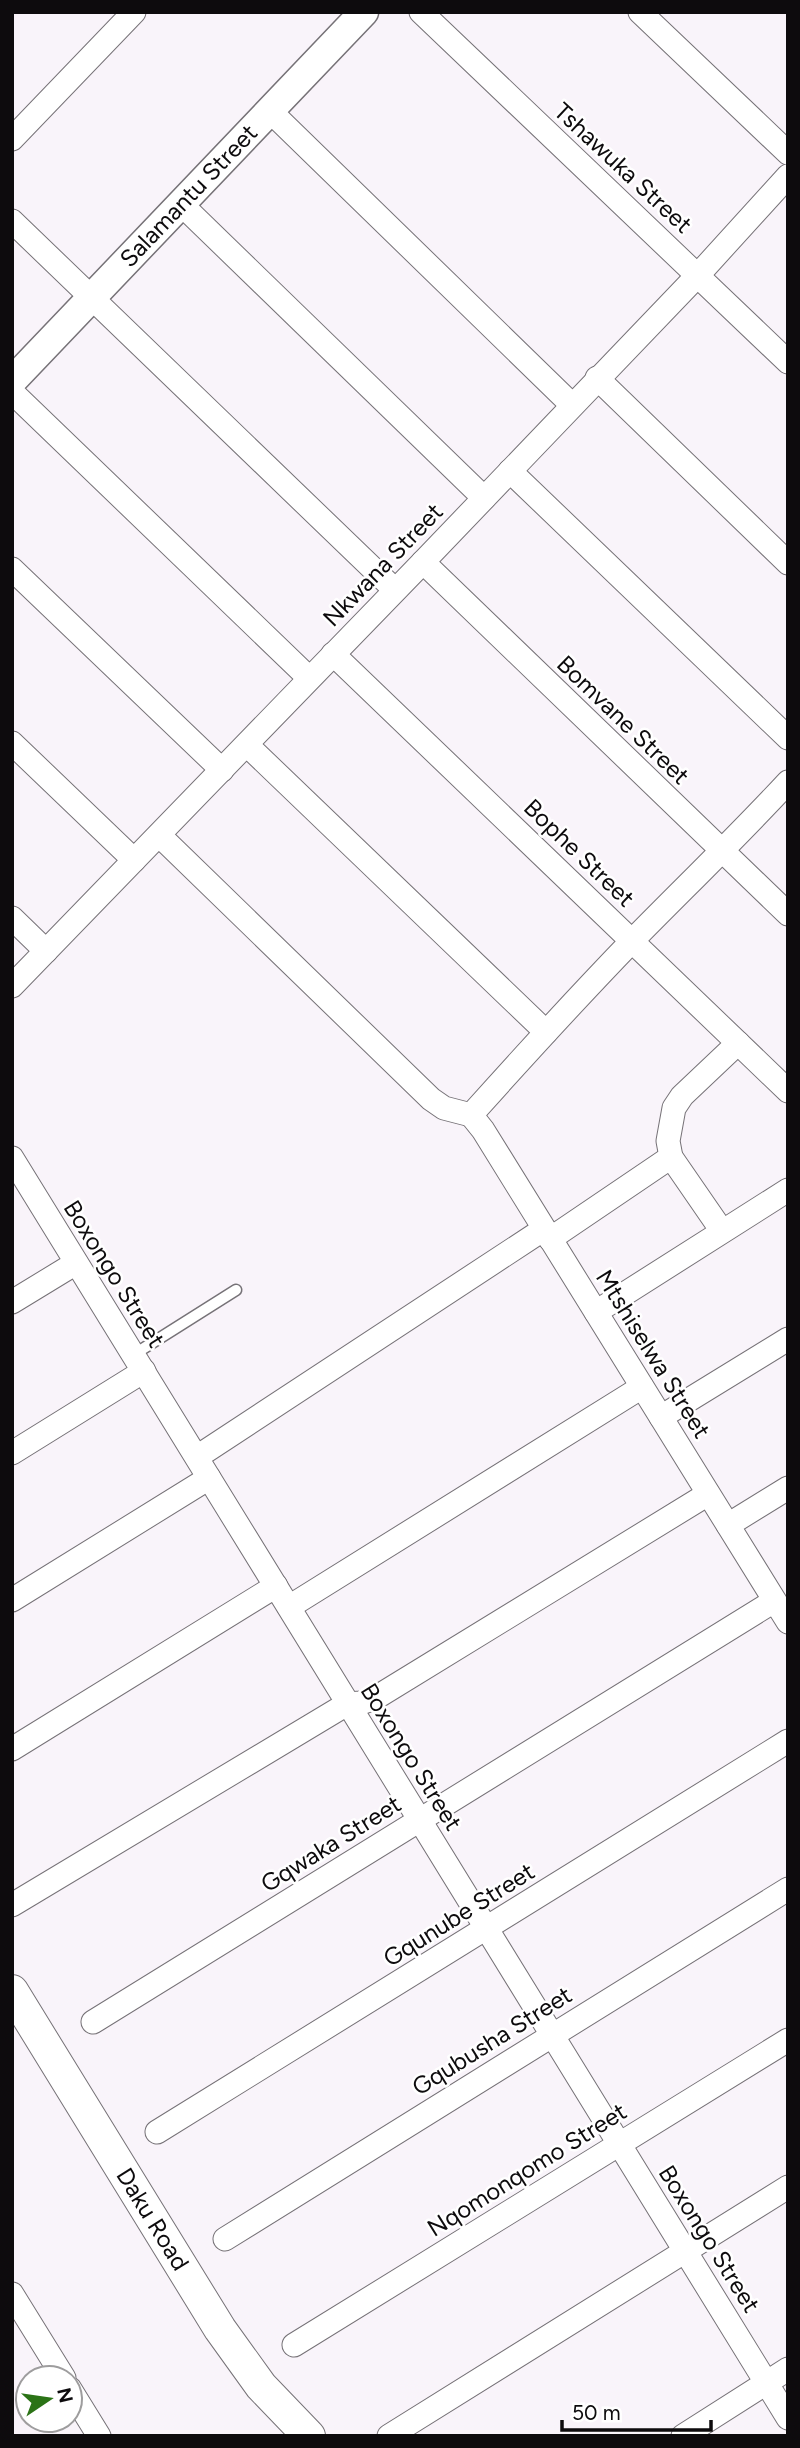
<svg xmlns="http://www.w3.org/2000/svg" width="800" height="2448" viewBox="0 0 800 2448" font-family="Figtree,sans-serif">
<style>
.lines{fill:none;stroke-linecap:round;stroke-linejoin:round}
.service-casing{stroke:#767277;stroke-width:13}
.minor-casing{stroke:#767277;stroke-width:25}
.tertiary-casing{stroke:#767277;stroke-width:31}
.secondary-casing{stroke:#767277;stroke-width:34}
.service{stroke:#fff;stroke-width:10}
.minor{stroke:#fff;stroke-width:23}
.tertiary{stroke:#fff;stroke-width:28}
.secondary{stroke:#fff;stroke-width:32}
.labels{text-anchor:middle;stroke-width:5;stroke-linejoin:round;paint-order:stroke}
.street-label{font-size:24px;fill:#0d0b0d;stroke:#fff}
</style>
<rect width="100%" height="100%" fill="#f9f4fa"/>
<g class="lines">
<g class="service-casing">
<path id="service" d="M133 1355 236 1290"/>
</g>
<g class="minor-casing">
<g id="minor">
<path d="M421 12 788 362"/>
<path d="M640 12 788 153"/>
<path d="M269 110 572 405"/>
<path d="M12 139 134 12"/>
<path d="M181 204 484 498"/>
<path d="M12 221 395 590"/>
<path d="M597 378 788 563"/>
<path d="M12 392 309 678"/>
<path d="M510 471 788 738"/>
<path d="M423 562 788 914"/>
<path d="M12 569 222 770"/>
<path d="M333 654 788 1091"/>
<path d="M12 743 134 860"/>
<path d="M247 745 546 1032"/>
<path d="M159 835 431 1099 444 1108 471 1115"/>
<path d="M12 918 46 951"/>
<path d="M12 986 423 562 698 275 788 176"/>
<path d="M471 1115 483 1130 788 1622"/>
<path d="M471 1115C523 1057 576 999 631 942 683 889 737 837 788 782"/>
<path d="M12 1158 788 2418"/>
<path d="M722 1231 671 1157 668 1141 674 1108 682 1096 738 1043"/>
<path d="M550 1239 671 1157"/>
<path d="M12 1302 76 1263"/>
<path d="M596 1312 788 1190"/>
<path d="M661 1417 788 1339"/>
<path d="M12 1453 144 1371"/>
<path d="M197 1457 544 1229"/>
<path d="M728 1525 788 1488"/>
<path d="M12 1600 209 1478"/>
<path d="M289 1607 642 1387"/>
<path d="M12 1749 276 1586"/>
<path d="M12 1905 347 1704 361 1703 377 1697 708 1494"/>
<path d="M93 2022 774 1601"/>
<path d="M157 2132 788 1741"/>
<path d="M225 2239 788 1889"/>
<path d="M12 2294 64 2378"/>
<path d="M294 2345 788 2040"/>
<path d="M70 2389 99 2436"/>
<path d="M389 2436 788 2187"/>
<path d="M683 2436 788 2369"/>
</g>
</g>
<g class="tertiary-casing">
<g id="tertiary">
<path id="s1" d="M12 381 364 12"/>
</g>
</g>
<g class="secondary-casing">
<g id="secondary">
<path id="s2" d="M12 1991 220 2329 261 2386 309 2436"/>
</g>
</g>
<use href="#service" class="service"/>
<use href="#minor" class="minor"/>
<use href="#tertiary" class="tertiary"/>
<use href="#secondary" class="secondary"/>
</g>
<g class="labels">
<g class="street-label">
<text transform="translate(623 168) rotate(43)" y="8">Tshawuka Street</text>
<text dy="8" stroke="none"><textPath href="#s1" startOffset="256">Salamantu Street</textPath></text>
<text transform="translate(383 565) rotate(-46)" y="8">Nkwana Street</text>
<text transform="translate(623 720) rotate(44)" y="8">Bomvane Street</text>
<text transform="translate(579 853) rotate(44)" y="8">Bophe Street</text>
<text transform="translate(114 1274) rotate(58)" y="8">Boxongo Street</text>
<text transform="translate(653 1354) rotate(58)" y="8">Mtshiselwa Street</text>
<text transform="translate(411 1757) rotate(58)" y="8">Boxongo Street</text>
<text transform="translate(331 1844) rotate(-32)" y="8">Gqwaka Street</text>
<text transform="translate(459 1915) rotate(-32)" y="8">Gqunube Street</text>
<text transform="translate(492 2041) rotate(-32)" y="8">Gqubusha Street</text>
<text transform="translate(527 2170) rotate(-32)" y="8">Nqomonqomo Street</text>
<text dy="8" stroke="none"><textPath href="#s2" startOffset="268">Daku Road</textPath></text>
<text transform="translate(709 2239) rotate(58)" y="8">Boxongo Street</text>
</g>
</g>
<rect width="800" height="2448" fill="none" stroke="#0d0b0d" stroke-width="28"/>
<g transform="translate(49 2399) rotate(77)"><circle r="33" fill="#ffffff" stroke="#9e9d9e" stroke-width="2"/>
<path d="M0-5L12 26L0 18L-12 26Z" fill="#2b7316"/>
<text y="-10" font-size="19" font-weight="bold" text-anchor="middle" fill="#0d0b0d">N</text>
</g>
<path d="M562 2420v10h149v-10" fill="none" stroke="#0d0b0d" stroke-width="3.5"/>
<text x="572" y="2420" font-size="21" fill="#0d0b0d" stroke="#ffffff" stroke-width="5" paint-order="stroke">50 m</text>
</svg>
